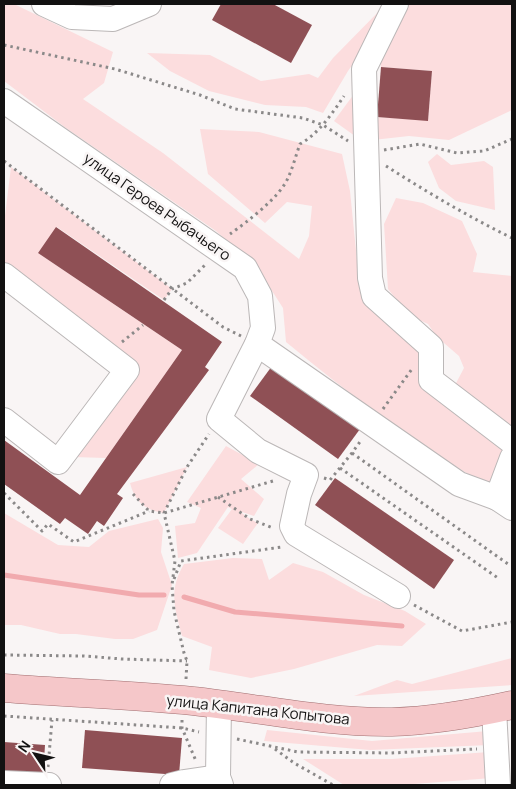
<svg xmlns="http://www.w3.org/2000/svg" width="516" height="789" viewBox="0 0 516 789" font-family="Manrope,sans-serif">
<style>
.green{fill:#fcddde}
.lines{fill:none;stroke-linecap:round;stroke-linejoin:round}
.stream{stroke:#f1aaae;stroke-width:5}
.building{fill:#8f5055}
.minor-casing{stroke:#bbb7b7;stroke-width:26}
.major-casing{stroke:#a16f71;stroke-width:29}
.path{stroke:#8b8989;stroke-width:3;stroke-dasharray:2.5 4;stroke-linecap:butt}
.minor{stroke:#fff;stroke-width:24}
.major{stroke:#f5c7c9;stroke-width:28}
.labels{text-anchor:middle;stroke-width:5;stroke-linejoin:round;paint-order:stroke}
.street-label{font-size:15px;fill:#121111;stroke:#f9f5f5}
</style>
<rect width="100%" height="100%" fill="#f9f5f5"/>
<g class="green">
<path d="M4 4H14L113 52 104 83 83 99 163 153 299 259 309 236 312 206 287 202 265 223 208 174 200 129 259 132 342 154 350 191 360 290 423 352 506 451 492 488C419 446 351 396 286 342L283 308 258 269 216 231 66 128 4 81Z"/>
<path d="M386 4 369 41 348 71 323 113 306 107 265 105 209 91 170 71 147 53 210 55 261 81 309 74 318 78 333 58Z"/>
<path d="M406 4H512V110L449 140 409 136 373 140 377 117 428 120 432 71 381 67 379 58Z"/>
<path d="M354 94 355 136 334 121Z"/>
<path d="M437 154 451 165 484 161 493 167 495 210 456 201 439 188 428 162Z"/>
<path d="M11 167 172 289 164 300 57 227 38 253 182 350 106 458 73 457 127 370 4 275V224Z"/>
<path d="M396 198 423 203 462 221 477 254 473 272 512 276V430L454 387 464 368 459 356 437 337 428 324 409 315 388 289 384 224Z"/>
<path d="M226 446 259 464 241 479 264 499 254 516 239 511 250 519 258 523 243 544 218 528 232 509 228 507 197 553 178 558 175 526 195 523 201 508 187 502Z"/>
<path d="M187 467 164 513C145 510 135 502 130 483Z"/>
<path d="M4 513 58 545 89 547 109 531 158 519 163 528 161 552 172 585 157 630 133 639H115L76 634H60L21 625H4Z"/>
<path d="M233 558 262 559 269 580 293 563 323 572 364 595 405 611 426 624 402 646 377 645 294 669 251 678 209 670 212 647 182 636C175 608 168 591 184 564Z"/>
<path d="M512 658V685L354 696 397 680 412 684Z"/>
<path d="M267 730 372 741 488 731 490 745 370 750 264 741Z"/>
<path d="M489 752 492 778 401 785H344L303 759H392Z"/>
</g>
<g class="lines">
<g class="stream">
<path d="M4 575 139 595H164"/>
<path d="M184 597 235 612 402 626"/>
</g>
</g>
<g class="building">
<path d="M221 4H273L312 25 291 63 212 20Z"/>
<path d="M381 67 432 71 428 121 377 117Z"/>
<path d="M56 227 222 342 205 367 209 370 117 494 123 498 104 526 97 521 88 534 65 518 60 524 4 484V440L80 495 182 350 38 253Z"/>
<path d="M272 366 360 429 338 459 250 396Z"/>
<path d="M335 478 454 560 434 589 315 505Z"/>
<path d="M85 730 182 738 179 775 82 768Z"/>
<path d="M4 742 45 745 43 778 4 775Z"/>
</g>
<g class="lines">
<g class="minor-casing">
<g id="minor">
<path d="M44 4 72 17 113 19 149 4"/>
<path d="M396 4 364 69 370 278 374 296 431 347V380L512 442"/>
<path d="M4 101 245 268 260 296 263 328 257 344 219 419 258 451 306 475 299 494 292 526 296 534 398 596"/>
<path d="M4 275 127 370 58 462 4 420"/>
<path d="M257 344 459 484 497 498 512 508"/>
<path d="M497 498 512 458"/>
<path d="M219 704 218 777 221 785"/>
<path d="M494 709 498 785"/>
<path d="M4 783 49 785"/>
<path d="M172 785 184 782 218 777"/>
</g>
</g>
<g class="major-casing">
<path id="major" d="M4 688C67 693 130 695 193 701 259 708 325 723 392 722 430 721 476 713 512 705"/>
</g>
<g class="path">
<path d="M4 45 115 69 200 95 235 109 303 118 323 125 348 141"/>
<path d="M384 150 420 144 457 153 484 151 512 139"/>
<path d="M4 161 223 327 241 336"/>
<path d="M386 166C427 192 469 217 512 238"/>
<path d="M230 234C247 222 280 197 288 178 293 167 296 155 300 144 318 134 332 114 344 96"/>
<path d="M164 300 172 289 187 283 206 264"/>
<path d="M122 342 143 325"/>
<path d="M383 409 412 369"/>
<path d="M352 453 508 564"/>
<path d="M340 468 498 578"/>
<path d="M324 478 330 480 352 453 362 439"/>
<path d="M4 493 42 531 48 524 74 542 149 511"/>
<path d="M133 494 149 511 164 513 273 481"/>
<path d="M218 497 250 519 273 528"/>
<path d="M174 579 181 561 282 547"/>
<path d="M414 605 462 631 512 622"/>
<path d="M4 655 84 656 122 659 187 661"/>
<path d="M186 679 187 661 184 653 174 611 172 585 175 561 164 513 187 467 209 434"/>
<path d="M4 716 182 728 199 732"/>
<path d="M182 720V728L196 761"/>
<path d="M237 739 298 752 391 753 477 749"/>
<path d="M275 749 294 763 333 785"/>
<path d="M48 767 52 720"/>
</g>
<use href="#minor" class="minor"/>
<use href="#major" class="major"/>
</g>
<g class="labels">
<g class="street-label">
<text transform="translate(157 207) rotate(35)" y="5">улица Героев Рыбачьего</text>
<text transform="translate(258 710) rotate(6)" y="5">улица Капитана Копытова</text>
</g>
</g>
<rect width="516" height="789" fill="none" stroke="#121111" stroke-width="10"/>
<g transform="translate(35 754) rotate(305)" stroke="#f9f5f5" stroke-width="4" paint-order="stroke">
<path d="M0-4L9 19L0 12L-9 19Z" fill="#121111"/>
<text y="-8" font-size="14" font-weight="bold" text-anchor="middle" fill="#121111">N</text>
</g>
</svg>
